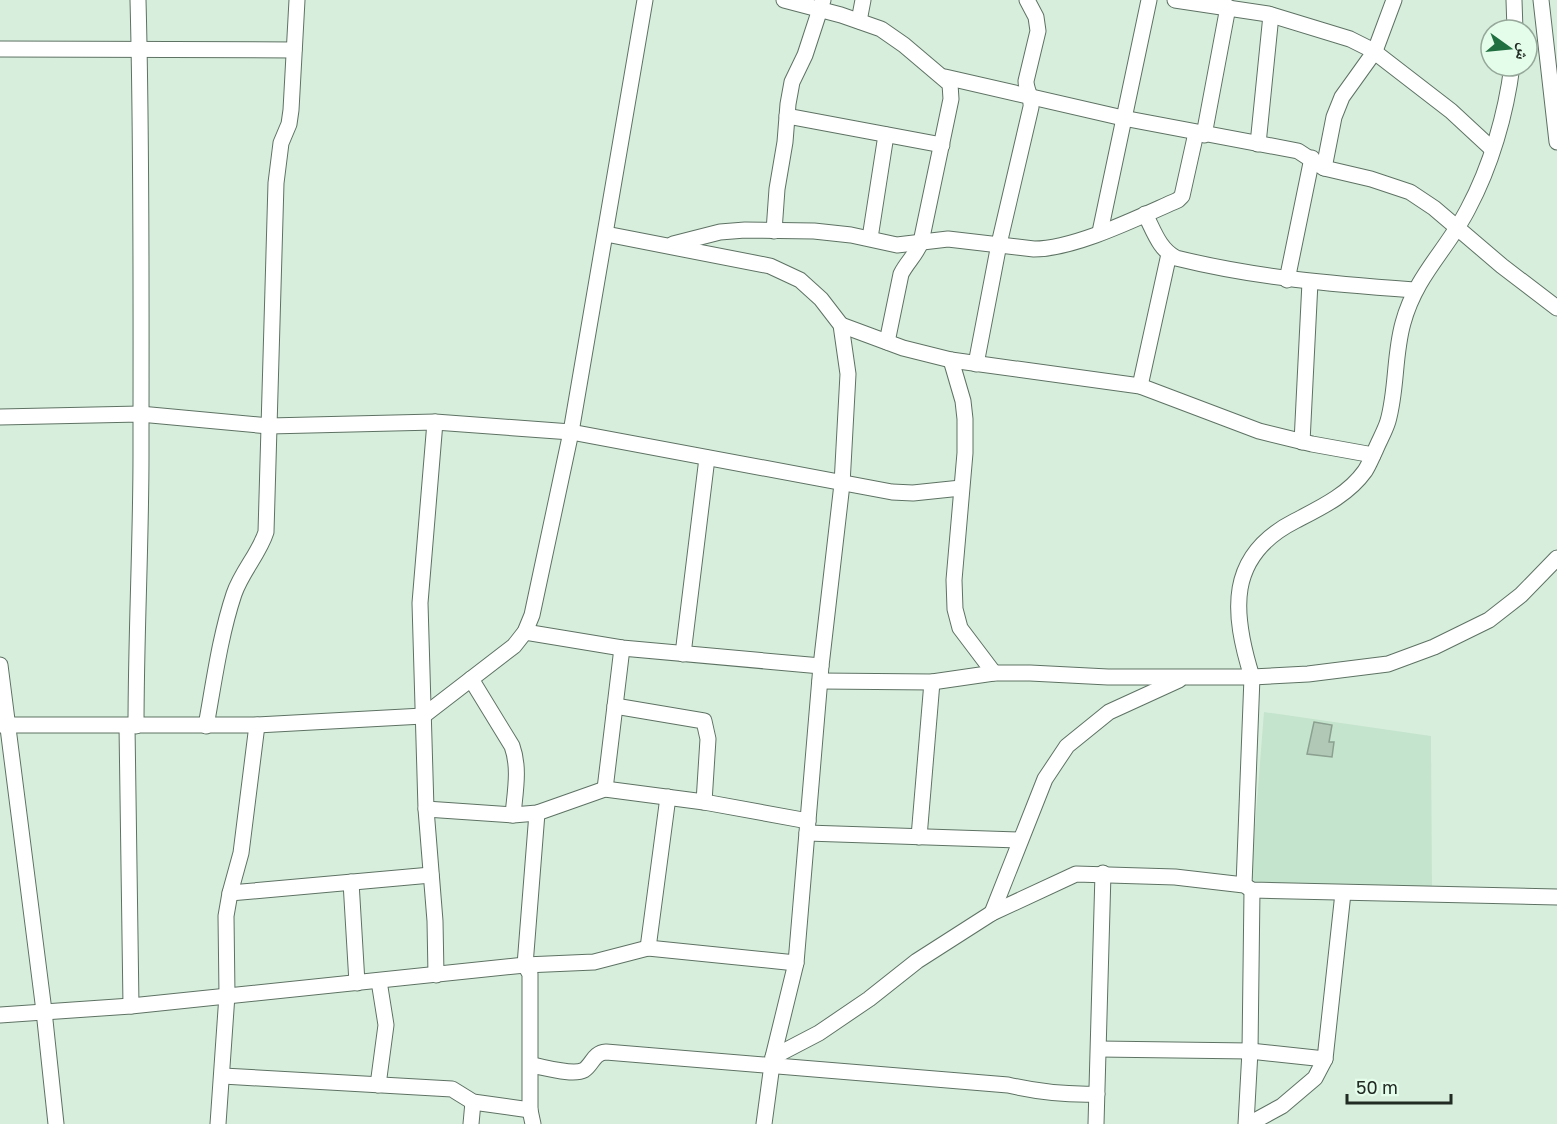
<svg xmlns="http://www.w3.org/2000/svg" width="1557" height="1124" viewBox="0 0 1557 1124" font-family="'Golos Text','Noto Naskh Arabic',sans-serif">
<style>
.built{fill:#c5e4cd}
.building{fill:#b1c8b7;stroke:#8ba090;stroke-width:1.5}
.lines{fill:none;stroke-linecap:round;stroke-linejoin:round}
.street-casing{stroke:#5e7263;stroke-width:17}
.street{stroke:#fff;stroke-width:15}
</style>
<rect width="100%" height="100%" fill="#d7eedd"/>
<path class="built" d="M1264 712 1431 736 1432 888 1255 882 1251 877Z"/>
<path class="building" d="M1314 722 1332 725 1329 742H1334L1332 757 1307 754Z"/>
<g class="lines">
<g class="street-casing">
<g id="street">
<path d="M784 0 841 15 881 29 904 45 950 84 951 99 921 242C916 255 907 262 901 274L887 342"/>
<path d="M1175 0 1268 14 1350 39 1372 50 1451 111 1492 149"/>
<path d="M1514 0 1515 30"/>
<path d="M1541 0 1557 142"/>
<path d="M859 21 863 0"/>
<path d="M0 49 294 50"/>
<path d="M945 77 1123 118 1298 151 1324 168 1371 179 1410 192 1434 208 1502 266 1557 308"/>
<path d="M787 116 942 145"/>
<path d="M1204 135 1228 7"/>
<path d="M1258 144 1271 15"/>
<path d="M1324 168 1334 117 1342 97 1375 51 1394 0"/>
<path d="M1145 214C1154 231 1159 249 1176 258 1257 278 1332 284 1414 290"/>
<path d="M774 231 777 189 785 142 788 104 792 82 805 55 823 0"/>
<path d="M1100 232 1149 0"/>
<path d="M606 234 770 266 800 280 821 299 841 325 848 374 842 484 821 666 796 963 773 1057 764 1124"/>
<path d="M870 238 886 135"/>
<path d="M673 244 720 232 745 230 814 231 851 235 897 245 948 239 1034 249C1075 249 1139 217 1178 200L1182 196 1196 133"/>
<path d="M1287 280 1312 158"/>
<path d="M841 325 903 348 951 360 1140 386 1259 431 1312 444 1373 455"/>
<path d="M951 360 963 401 965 419V453L954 580 955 609 960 628 994 673"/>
<path d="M976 364 999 244 1031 107C1032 97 1026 90 1026 81L1038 31 1036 17 1027 0"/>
<path d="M1140 386 1169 254"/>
<path d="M0 417 140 414 269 426 435 422 571 432 892 492 913 493 961 488"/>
<path d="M435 422 420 603 426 809 435 921 436 975"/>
<path d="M1302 442 1310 282"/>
<path d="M525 632 622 648 821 666"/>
<path d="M683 654 707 458"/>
<path d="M0 665 44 1011 56 1124"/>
<path d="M471 679 512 746C520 768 515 792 513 815"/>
<path d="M820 681 932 682 994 673H1030L1108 677H1252L1308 674 1388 664 1434 647 1489 620 1521 595 1557 558"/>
<path d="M615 706 704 721 708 739 704 802"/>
<path d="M0 725H257L423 716 514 646 525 632 532 615 571 432 645 0"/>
<path d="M127 726 131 1006"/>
<path d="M136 726C136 635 141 544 141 454 141 302 142 151 138 0"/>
<path d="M206 726C214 682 220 636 234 594 242 571 259 554 266 532L276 183 281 143 289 124 291 110 297 0"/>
<path d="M605 789 622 648"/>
<path d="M426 809 513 815 537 813 605 789 704 802 808 821"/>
<path d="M807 833 1020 840"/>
<path d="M919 837 932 682"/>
<path d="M351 882 357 983"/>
<path d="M1244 885 1252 677C1232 613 1226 556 1295 521 1320 508 1348 495 1365 471 1369 465 1372 457 1375 451 1379 441 1385 431 1388 421 1397 389 1394 355 1403 323 1416 275 1447 250 1468 209 1491 166 1506 114 1512 66"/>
<path d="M230 893 431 875"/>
<path d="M992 913 1045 779 1067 746 1109 712 1179 680"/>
<path d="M648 948 668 797"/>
<path d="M0 1015 131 1006 525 965 594 962 648 948 796 963"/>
<path d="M1099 1049 1250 1051 1325 1059"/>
<path d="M773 1057 819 1033 869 999 917 961 992 913 1076 874 1175 877 1244 885 1252 890 1557 897"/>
<path d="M531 1065C544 1067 573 1076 584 1070 593 1064 593 1053 606 1052L1008 1085C1038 1092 1066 1095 1097 1094"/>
<path d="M223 1076 452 1089 473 1102 530 1110"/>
<path d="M378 1085 386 1025 379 981"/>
<path d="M218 1124 227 995 226 916 230 893 241 853 257 725"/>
<path d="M471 1124 473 1102"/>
<path d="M533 1124 530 1110V974L525 965 537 813"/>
<path d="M1096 1124 1103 873"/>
<path d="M1246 1124 1250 1051 1252 890"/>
<path d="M1249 1124 1282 1106 1315 1078 1325 1059 1343 893"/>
</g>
</g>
<use href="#street" class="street"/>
</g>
<g transform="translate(1509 48) rotate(105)"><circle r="28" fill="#e4fcea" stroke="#96a89a" stroke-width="1.5"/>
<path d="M0-4.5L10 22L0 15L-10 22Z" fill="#1f6f40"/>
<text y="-9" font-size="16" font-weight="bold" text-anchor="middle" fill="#212a23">ش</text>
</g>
<path d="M1347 1094v9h104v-9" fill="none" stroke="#212a23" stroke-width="3"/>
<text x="1356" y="1094" font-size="18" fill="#212a23" stroke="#e4fcea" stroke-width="4.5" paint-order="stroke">50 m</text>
</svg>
